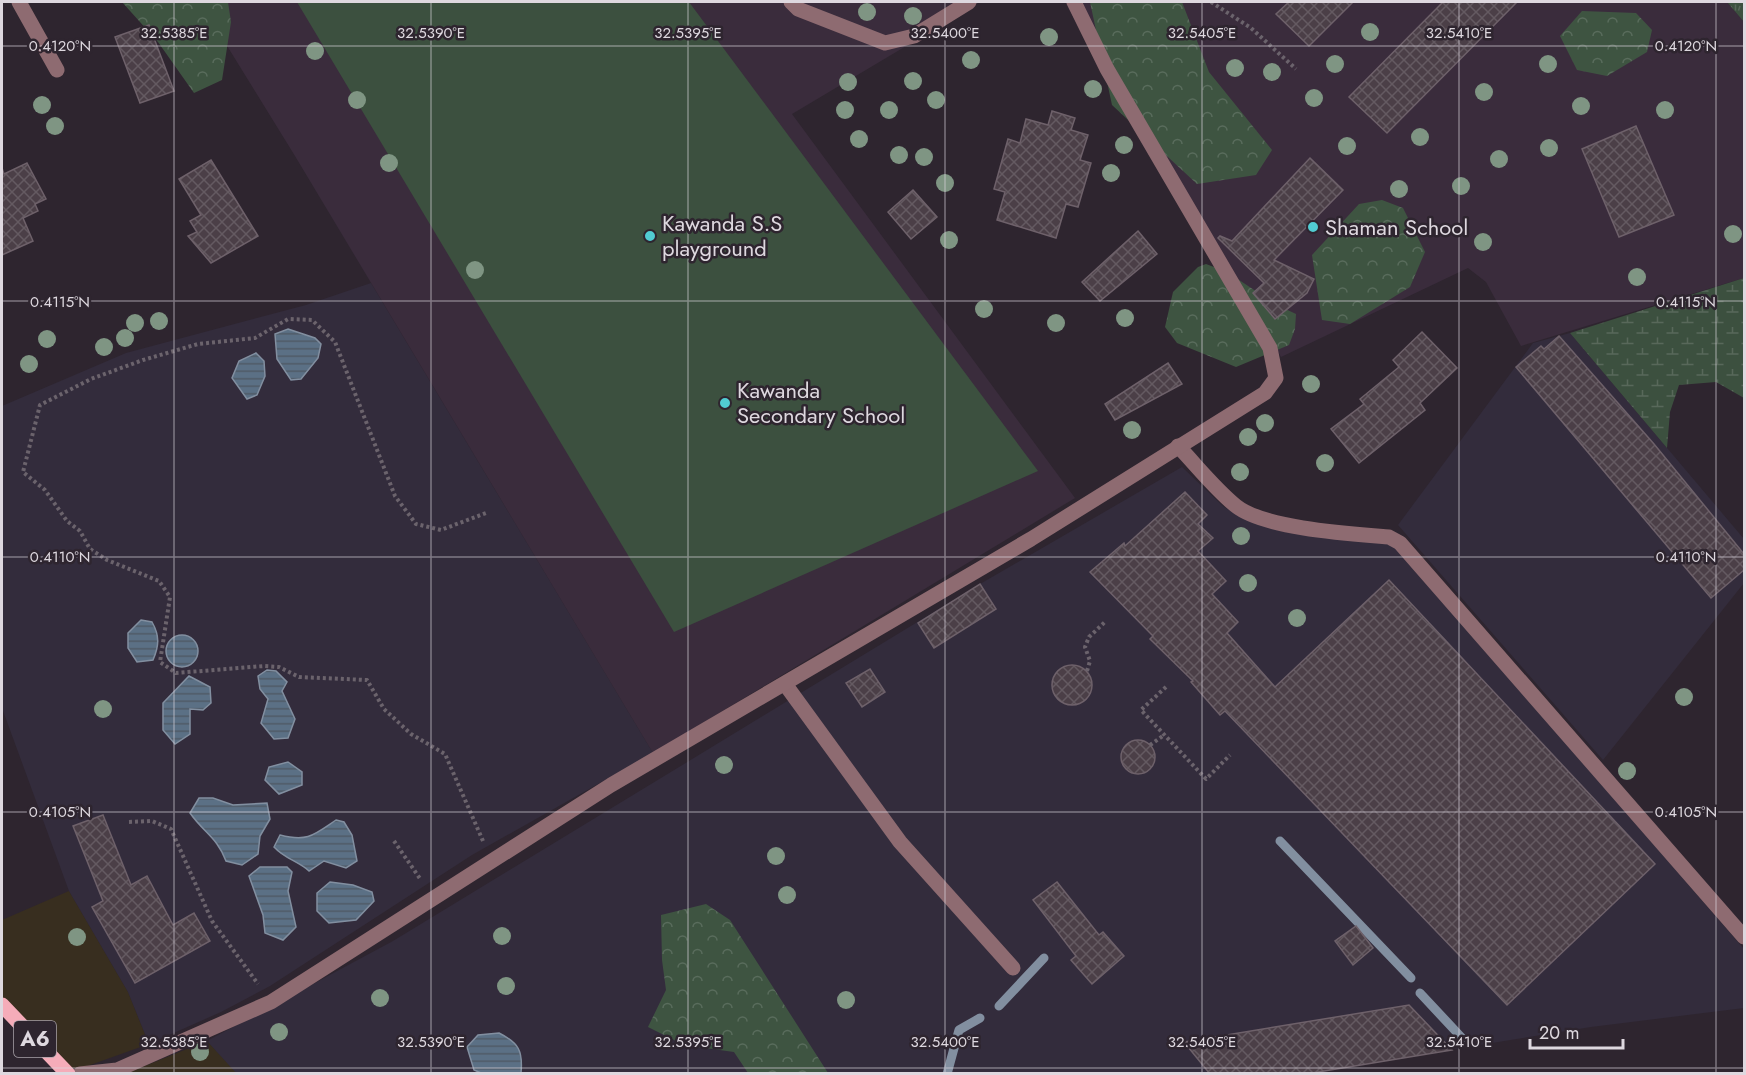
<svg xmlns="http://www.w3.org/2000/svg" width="1746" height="1075" viewBox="0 0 1746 1075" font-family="Jost,sans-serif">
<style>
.commercial{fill:#382e1f}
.industrial{fill:#332c3c}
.built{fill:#3a2c3c}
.grass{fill:url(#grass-tufts)}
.forest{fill:url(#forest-crowns)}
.wetland{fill:url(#wetland-marsh)}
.pitch{fill:#3c503f}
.water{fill:url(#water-rules);stroke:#828fa0;stroke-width:1.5}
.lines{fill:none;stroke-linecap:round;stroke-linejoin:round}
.stream{stroke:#828fa0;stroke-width:9}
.building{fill:url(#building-cross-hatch);stroke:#6e616a;stroke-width:1.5}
.path{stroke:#6b636c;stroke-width:4;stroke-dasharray:3 3;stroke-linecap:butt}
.minor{stroke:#8e6b71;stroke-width:15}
.major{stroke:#f5acb9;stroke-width:15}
.tree{fill:#7f9583}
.ticks{fill:none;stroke:#ded8df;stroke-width:1.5;stroke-opacity:0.45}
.poi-dot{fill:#51ccd2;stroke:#2e252f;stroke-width:2}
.labels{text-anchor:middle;stroke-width:5;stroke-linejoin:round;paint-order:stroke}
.shield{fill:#2e252f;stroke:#a9a2aa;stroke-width:1.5}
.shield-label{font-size:21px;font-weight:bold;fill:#ded8df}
.poi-label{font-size:22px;fill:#ded8df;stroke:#2e252f;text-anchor:start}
.ticks-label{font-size:15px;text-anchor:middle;fill:#ded8df;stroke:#2e252f;stroke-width:5;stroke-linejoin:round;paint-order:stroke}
</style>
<defs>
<pattern id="grass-tufts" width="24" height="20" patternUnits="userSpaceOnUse" patternTransform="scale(1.5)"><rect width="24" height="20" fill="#3c503f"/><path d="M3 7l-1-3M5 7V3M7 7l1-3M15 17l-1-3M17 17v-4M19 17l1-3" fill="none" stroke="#58685a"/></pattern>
<pattern id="forest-crowns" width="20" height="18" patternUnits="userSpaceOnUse" patternTransform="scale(1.5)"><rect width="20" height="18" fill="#3e5441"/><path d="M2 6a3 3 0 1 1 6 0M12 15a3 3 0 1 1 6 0" fill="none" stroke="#596c5c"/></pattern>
<pattern id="wetland-marsh" width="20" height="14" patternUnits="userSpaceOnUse" patternTransform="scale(1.5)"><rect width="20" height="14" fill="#3c503f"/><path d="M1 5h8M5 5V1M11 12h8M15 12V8" fill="none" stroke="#58685a"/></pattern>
<pattern id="water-rules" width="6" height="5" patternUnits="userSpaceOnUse" patternTransform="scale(1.5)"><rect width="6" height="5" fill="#5b7085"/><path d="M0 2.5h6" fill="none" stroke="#505b67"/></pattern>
<pattern id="building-cross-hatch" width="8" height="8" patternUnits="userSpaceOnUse" patternTransform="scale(1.5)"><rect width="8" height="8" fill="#4b3f47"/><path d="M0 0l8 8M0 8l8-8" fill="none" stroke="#645a61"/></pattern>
</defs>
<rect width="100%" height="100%" fill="#2e252f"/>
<g class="commercial">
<path d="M69 891 128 992 149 1044 79 1069 60 1066 2 1001V920Z"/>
<path d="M207 1041 237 1073 125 1074Z"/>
</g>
<g class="industrial">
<path d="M371 283 653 753 472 855 270 986 221 1012 149 1044 128 992 69 891 2 708V406L126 353 306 305Z"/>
<path d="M1570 333 1744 539V583L1603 760 1398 525 1533 343Z"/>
<path d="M1182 467 1224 507 1251 522 1384 542 1398 548 1744 949V1008L1591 1027 1306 1073 237 1074 207 1041 393 941 980 584Z"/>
</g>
<g class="built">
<path d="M200 2H980L792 114 1075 498 653 753 295 156Z"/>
<path d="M1065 2H1727L1744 22V278L1521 346 1486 282 1468 268 1281 357 1182 186 1092 51Z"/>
</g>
<path class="grass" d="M1727 2H1744V22Z"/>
<g class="forest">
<path d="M122 2H228L231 22 222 80 194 93 158 42Z"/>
<path d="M1090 2H1182L1209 72 1272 150 1256 175 1197 184 1112 105Z"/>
<path d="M1582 11 1636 13 1652 30 1647 52 1607 76 1577 70 1560 36Z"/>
<path d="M1382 200 1403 208 1425 252 1410 287 1350 324 1322 320 1312 255 1359 204Z"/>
<path d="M1206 264C1240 275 1262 300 1296 314L1295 329 1289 345 1236 367 1177 343 1165 327 1173 292 1198 267Z"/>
<path d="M706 904 730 920 828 1073H748L734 1052 684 1045 648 1027 666 990 662 960 661 915Z"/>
</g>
<path class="wetland" d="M1744 278V398L1716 382 1679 385 1670 412 1667 448 1570 333Z"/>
<path class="pitch" d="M297 2H689L1038 471 674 632Z"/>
<g class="water">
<path d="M288 329 315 338 321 344 318 358 301 379 291 380 277 359 275 334Z"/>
<path d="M256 353 264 361 265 376 257 395 247 399 232 378 239 361Z"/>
<path d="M141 620 152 622C160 636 159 646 153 660L137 662 128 648V633Z"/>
<circle cx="182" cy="651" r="16"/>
<path d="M267 670 276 671 287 682 282 691 295 719 288 738 274 739 261 723 268 699 260 689 258 676Z"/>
<path d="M189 676 210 687 211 703 203 710 190 709V734L175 744 163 730V703Z"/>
<path d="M288 762 302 772V785L279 794 265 780 269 767Z"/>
<path d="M199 798H213L233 805 267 803 270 819 260 836 258 854 242 865 226 861C217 837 204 833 190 813Z"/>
<path d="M336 820 344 822 352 835 357 861 346 868 324 861 309 871C298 861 285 859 274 847L280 835C308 842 314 835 336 820Z"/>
<path d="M260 867H287L292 872 288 891 296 927 283 940 265 933 263 915 249 876Z"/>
<path d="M330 882 353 885 372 892 374 901 356 920 329 923 317 911V893Z"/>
<path d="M499 1033C519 1043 523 1051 521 1073H481L474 1070 467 1047 478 1035Z"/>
</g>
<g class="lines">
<g class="stream">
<path d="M1280 841 1411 978"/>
<path d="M1420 993 1462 1038"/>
<path d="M999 1006 1044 958"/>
<path d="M947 1074 959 1030 980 1018"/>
</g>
</g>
<g class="building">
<path d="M1289 2H1353L1309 46 1276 14Z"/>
<path d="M1443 2H1517L1387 133 1349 97Z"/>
<path d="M149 25 174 91 140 103 115 37Z"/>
<path d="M1052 111 1075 118 1071 130 1088 135 1080 160 1091 163 1078 207 1066 204 1056 238 997 220 1005 192 994 189 1008 139 1020 143 1026 119 1048 125Z"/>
<path d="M1636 126 1674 215 1619 237 1582 149Z"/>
<path d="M1310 158 1343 190 1274 260 1314 279 1307 293 1275 319 1253 293 1264 283 1218 238 1220 236 1232 241Z"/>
<path d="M211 160 258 236 211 263 188 236 197 232 190 221 201 215 179 179Z"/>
<path d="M27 163 46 199 35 204 38 211 23 218 33 241 2 255V168L4 174Z"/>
<path d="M913 190 937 217 911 239 888 212Z"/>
<path d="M1138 231 1157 254 1100 301 1082 282Z"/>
<path d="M1422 332 1457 368 1420 403 1425 410 1359 463 1331 429 1364 404 1360 399 1399 367 1393 360Z"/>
<path d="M1559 336 1654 444 1744 554V570L1711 598 1516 367 1541 346 1544 349Z"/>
<path d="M1168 363 1182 384 1115 420 1105 404Z"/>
<path d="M1185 492 1207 515 1198 524 1213 538 1198 551 1226 581 1212 594 1238 622 1227 633 1275 687 1389 580 1655 864 1507 1005 1225 711 1220 715 1191 682 1193 681 1150 639 1153 636 1090 572 1124 543 1125 546Z"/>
<path d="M980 584 996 609 934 648 918 623Z"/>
<circle cx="1072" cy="685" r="20"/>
<path d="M870 669 885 692 862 707 846 683Z"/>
<circle cx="1138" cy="757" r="17"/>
<path d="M103 815 131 885 147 876 173 925 194 913 210 941 135 983 92 907 103 901 73 826Z"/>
<path d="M1057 882 1099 935 1103 932 1124 956 1092 984 1071 960 1076 956 1033 900Z"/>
<path d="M1356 926 1373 948 1353 965 1335 941Z"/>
<path d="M1409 1005 1452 1050 1306 1074H1210L1184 1042Z"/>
</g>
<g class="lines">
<g class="path">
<path d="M1211 2 1251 28 1296 69"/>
<path d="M1087 671 1090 661 1085 647 1089 637 1106 621"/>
<path d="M1166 687 1141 710 1206 779 1230 755"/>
<path d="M1150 745 1164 735"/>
<path d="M129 822 152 821 171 829 212 921 258 984"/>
<path d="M394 841 421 880"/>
<path d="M483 841 445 754 411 734 384 709 367 680 299 677 279 667 264 666 176 673 160 662 170 597 159 581 107 560 90 549 80 531 67 521 45 490 23 472 40 405 91 379 143 360 198 344 255 338 288 319 312 320 335 342 395 496 416 524 441 530 486 513"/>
</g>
<g class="minor">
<path d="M19 2 57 70"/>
<path d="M791 2 798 9 885 43 914 36 969 2"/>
<path d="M1178 446C1197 466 1215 489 1236 506 1265 529 1352 534 1389 537L1400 543 1744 937"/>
<path d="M785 684 900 842 1013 968"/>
<path d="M80 1074 117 1070 271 1002 611 785 1031 539 1265 393 1276 378 1270 348 1107 69 1074 2"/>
</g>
<path class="major" d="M2 1005 68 1074"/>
</g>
<g class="tree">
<circle cx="867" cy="12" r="9"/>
<circle cx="913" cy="16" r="9"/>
<circle cx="1370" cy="32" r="9"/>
<circle cx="1049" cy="37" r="9"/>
<circle cx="315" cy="51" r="9"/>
<circle cx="971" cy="60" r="9"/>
<circle cx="1335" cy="64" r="9"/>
<circle cx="1548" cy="64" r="9"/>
<circle cx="1235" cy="68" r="9"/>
<circle cx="1272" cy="72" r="9"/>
<circle cx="913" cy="81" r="9"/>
<circle cx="848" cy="82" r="9"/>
<circle cx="1093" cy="89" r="9"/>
<circle cx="1484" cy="92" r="9"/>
<circle cx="1314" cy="98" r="9"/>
<circle cx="357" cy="100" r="9"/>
<circle cx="936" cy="100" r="9"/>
<circle cx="42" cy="105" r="9"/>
<circle cx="1581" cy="106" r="9"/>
<circle cx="845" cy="110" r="9"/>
<circle cx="889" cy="110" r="9"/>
<circle cx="1665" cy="110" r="9"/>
<circle cx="55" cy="126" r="9"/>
<circle cx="1420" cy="137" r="9"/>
<circle cx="859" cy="139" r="9"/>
<circle cx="1124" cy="145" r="9"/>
<circle cx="1347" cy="146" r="9"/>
<circle cx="1549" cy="148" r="9"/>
<circle cx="899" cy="155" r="9"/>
<circle cx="924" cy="157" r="9"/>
<circle cx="1499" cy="159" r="9"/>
<circle cx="389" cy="163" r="9"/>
<circle cx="1111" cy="173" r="9"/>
<circle cx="945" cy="183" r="9"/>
<circle cx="1461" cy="186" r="9"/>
<circle cx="1399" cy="189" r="9"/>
<circle cx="1733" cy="234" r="9"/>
<circle cx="949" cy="240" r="9"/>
<circle cx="1483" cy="242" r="9"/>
<circle cx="475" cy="270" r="9"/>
<circle cx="1637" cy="277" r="9"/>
<circle cx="984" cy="309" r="9"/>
<circle cx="1125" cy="318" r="9"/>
<circle cx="159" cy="321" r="9"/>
<circle cx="135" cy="323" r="9"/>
<circle cx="1056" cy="323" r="9"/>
<circle cx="125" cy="338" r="9"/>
<circle cx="47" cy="339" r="9"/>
<circle cx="104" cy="347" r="9"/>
<circle cx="29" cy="364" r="9"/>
<circle cx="1311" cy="384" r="9"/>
<circle cx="1265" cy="423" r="9"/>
<circle cx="1132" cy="430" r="9"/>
<circle cx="1248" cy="437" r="9"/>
<circle cx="1325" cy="463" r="9"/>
<circle cx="1240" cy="472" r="9"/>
<circle cx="1241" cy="536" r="9"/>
<circle cx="1248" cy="583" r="9"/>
<circle cx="1297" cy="618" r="9"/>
<circle cx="1684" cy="697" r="9"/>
<circle cx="103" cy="709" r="9"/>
<circle cx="724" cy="765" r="9"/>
<circle cx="1627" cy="771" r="9"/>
<circle cx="776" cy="856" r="9"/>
<circle cx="787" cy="895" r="9"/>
<circle cx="502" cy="936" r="9"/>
<circle cx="77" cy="937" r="9"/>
<circle cx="506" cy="986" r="9"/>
<circle cx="380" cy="998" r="9"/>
<circle cx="846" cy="1000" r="9"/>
<circle cx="279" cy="1032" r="9"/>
<circle cx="200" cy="1052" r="9"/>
</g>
<path class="ticks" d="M174 2V1074M431 2V1074M688 2V1074M945 2V1074M1202 2V1074M1459 2V1074M1716 2V1074M2 46H1744M2 301H1744M2 557H1744M2 812H1744M2 1068H1744"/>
<g class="poi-dot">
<circle cx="1313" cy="227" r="6"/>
<circle cx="650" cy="236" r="6"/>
<circle cx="725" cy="403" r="6"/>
</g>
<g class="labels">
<rect class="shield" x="14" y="1021" width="42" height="36" rx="4.5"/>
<g class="shield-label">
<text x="35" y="1046">A6</text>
</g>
<g class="poi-label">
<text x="662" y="231">Kawanda S.S<tspan x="662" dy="25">playground</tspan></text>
<text x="1325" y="235">Shaman School</text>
<text x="737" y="398">Kawanda<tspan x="737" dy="25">Secondary School</tspan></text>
</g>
</g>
<g class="ticks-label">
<text x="174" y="38">32.5385°E</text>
<text x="431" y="38">32.5390°E</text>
<text x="688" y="38">32.5395°E</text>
<text x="945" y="38">32.5400°E</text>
<text x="1202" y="38">32.5405°E</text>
<text x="1459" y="38">32.5410°E</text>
<text x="60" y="51">0.4120°N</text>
<text x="1686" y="51">0.4120°N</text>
<text x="60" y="307">0.4115°N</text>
<text x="1686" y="307">0.4115°N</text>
<text x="60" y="562">0.4110°N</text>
<text x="1686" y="562">0.4110°N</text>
<text x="60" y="817">0.4105°N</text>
<text x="1686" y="817">0.4105°N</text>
<text x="174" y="1047">32.5385°E</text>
<text x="431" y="1047">32.5390°E</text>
<text x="688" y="1047">32.5395°E</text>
<text x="945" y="1047">32.5400°E</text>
<text x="1202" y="1047">32.5405°E</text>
<text x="1459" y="1047">32.5410°E</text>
</g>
<rect width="1746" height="1075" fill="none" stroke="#ded8df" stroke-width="6"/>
<path d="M1530 1039v9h93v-9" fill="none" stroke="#ded8df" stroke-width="3"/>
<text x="1539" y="1039" font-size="18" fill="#ded8df" stroke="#2e252f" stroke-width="4.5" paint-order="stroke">20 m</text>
</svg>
